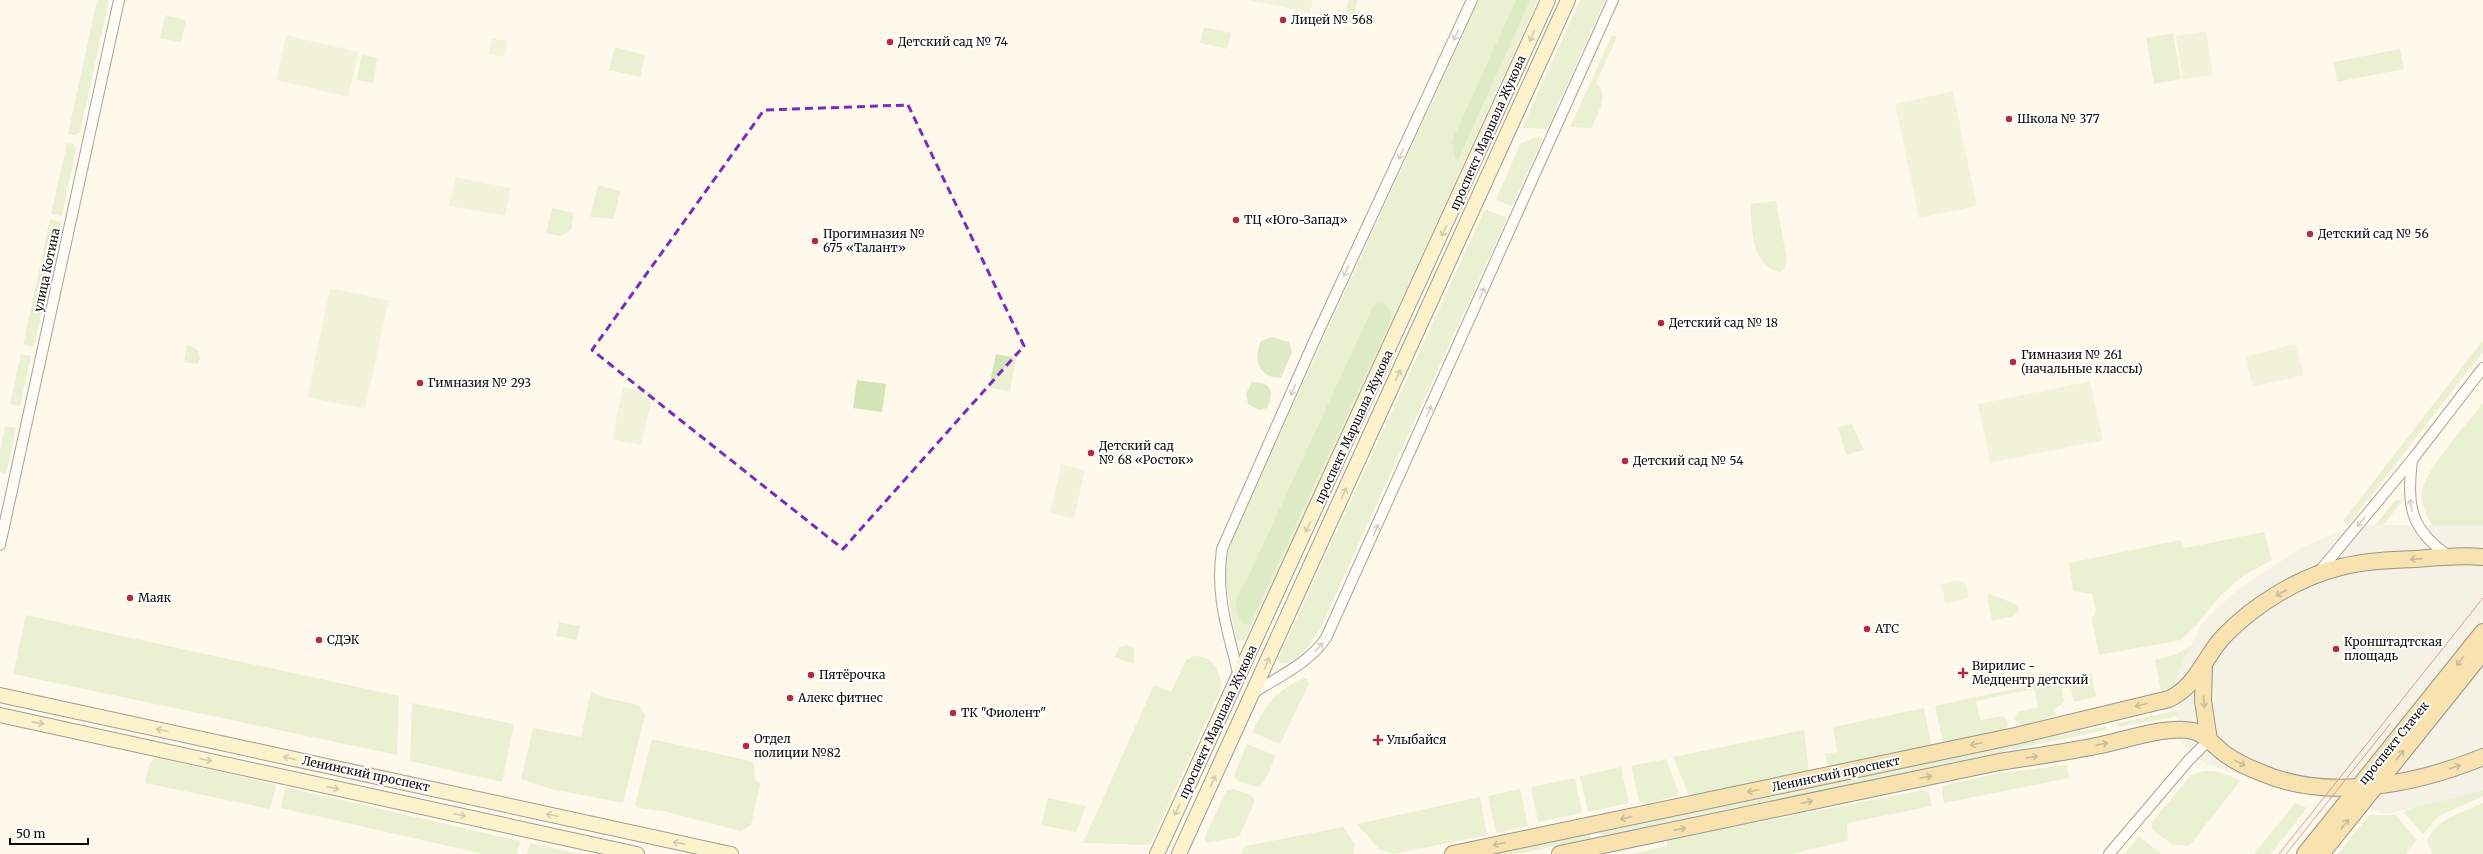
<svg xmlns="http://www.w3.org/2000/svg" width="2483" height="854" viewBox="0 0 2483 854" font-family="Merriweather,serif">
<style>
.green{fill:#d3e6b7}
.forest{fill:#b8d697}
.pitch{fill:#e3eec8}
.plaza{fill:#ece7db}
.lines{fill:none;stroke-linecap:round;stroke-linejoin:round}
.street-casing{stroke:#3e3e3e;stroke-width:12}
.secondary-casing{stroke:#2d2d2d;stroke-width:16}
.primary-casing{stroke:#1c1c1c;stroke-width:18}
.street{stroke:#fff;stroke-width:10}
.secondary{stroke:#fbeba9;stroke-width:14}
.primary{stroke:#f1c567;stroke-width:16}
.tram{stroke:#b32b3c;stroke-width:1}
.oneway{stroke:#9d9d9d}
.oneway2{stroke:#9b916a}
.oneway3{stroke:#8a713e}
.marked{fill:none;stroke:#7b2cbf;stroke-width:3;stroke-dasharray:8 5;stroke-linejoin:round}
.poi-dot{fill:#b32b3c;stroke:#fff;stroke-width:1.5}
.labels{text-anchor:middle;stroke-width:4;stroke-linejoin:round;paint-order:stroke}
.poi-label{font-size:12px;fill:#0b0b0b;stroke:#fff;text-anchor:start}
.street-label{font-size:12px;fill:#0b0b0b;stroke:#fff}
</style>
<rect width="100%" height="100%" fill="#fef9eb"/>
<g class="green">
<path d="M97 0H109L80 132 75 135 68 134Z"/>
<path d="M1348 0H1357L1353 23 1344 21Z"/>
<path d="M1479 0H1538L1286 554 1246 637 1243 640 1238 641 1235 638 1225 576 1227 549Z"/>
<path d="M1580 0H1605L1547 129 1522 128Z"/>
<path d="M165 15 186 20 181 42 160 38Z"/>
<path d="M1204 27 1231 33 1227 49 1200 43Z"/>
<path d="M2173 33 2181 79 2154 84 2146 38Z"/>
<path d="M1612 35 1617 37 1596 83C1611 93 1597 115 1592 128L1570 127Z"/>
<path d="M615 47 645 55 640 77 609 70Z"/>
<path d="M2400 49 2404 69 2337 82 2334 62Z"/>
<path d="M362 55 378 58 373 83 357 80Z"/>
<path d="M1535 137 1543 138 1512 206 1496 200 1520 144Z"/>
<path d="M67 143 74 144 76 149 62 216 51 214Z"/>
<path d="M598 185 620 191 614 219 590 217Z"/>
<path d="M1776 201 1787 260 1785 269 1780 272C1750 266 1753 230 1750 204Z"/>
<path d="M552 208 574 213 571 230 561 236 546 233Z"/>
<path d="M1485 209 1507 218 1318 633C1310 644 1294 666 1280 663L1278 659Z"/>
<path d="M50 219 61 222 34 347 23 345Z"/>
<path d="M2483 340V352L2348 525 2343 521Z"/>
<path d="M187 344 198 350 200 358 198 364 184 362Z"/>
<path d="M21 354 31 356 20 406 10 404Z"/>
<path d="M996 354 1016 358 1010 392 989 387Z"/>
<path d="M857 380 886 384 882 412 853 408Z"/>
<path d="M2483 403V529L2434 528C2427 517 2420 504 2422 491 2425 471 2469 421 2483 403Z"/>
<path d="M1852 424 1864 450 1846 455 1838 427Z"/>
<path d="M5 426 16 428 6 474 0 472V451Z"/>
<path d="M2395 500H2403L2379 531 2370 532Z"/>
<path d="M2264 532 2272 560 2244 575 2222 594 2192 630 2181 640 2099 655 2092 620 2096 610 2092 594 2073 591 2069 563 2180 540 2185 548Z"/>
<path d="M1990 594 2018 605 2019 610 2014 616 1992 621 1987 595Z"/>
<path d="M26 615 399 696 397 755 13 674Z"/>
<path d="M559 622 580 626 577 640 556 636Z"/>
<path d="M2195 643 2179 684 2161 691 2155 660 2177 654Z"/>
<path d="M1127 645 1134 648V664L1114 657 1119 647Z"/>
<path d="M1194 656C1214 655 1223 674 1220 692L1150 845 1083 843 1154 685 1171 692 1186 660Z"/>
<path d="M2091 673 2096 697 2074 702 2069 678Z"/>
<path d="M1303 678 1307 679 1309 684 1280 744 1252 732C1264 707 1276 690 1303 678Z"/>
<path d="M2060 679 2064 702 2055 709 2056 715 2022 726 2015 720 2017 712 2038 707 2034 689 1976 701 1980 720 2003 716 2008 722 2007 729 1948 744 1943 742 1935 706Z"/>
<path d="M591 691 602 697 639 705 645 715 623 803 551 789 521 779 533 728 581 737Z"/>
<path d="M412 703 514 724 502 782 410 761Z"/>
<path d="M1924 708 1931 744 1928 748 1828 768 1825 754 1837 752 1833 727Z"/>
<path d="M2179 710 2180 716 2119 727 2118 723Z"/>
<path d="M2105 726 2106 730 1601 836 1600 832Z"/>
<path d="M1804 730 1809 772 1692 796 1688 793 1673 757Z"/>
<path d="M652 739 750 761 754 764 755 779 760 784 751 825 741 831 663 811 638 808 635 805Z"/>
<path d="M1247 744 1276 756 1264 782 1258 787 1238 781 1234 776Z"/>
<path d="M155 757 276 785 270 809 145 783 149 764Z"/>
<path d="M1666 759 1678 790 1677 796 1644 804 1639 801 1631 766Z"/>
<path d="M2067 765 2069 778 1944 803 1942 791 1944 785 2000 773Z"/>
<path d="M1621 767 1629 803 1588 812 1580 776Z"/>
<path d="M2205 771H2216L2241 780 2189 846 2173 845 2152 830V822L2191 775Z"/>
<path d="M1575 778 1582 813 1538 822 1531 787Z"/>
<path d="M285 787 520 841 517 854H483L281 808Z"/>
<path d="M2483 787V796L2439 816 2423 834 2403 812 2419 805Z"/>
<path d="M1234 789 1251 795 1255 801 1239 837 1205 843V836L1225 793 1227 790Z"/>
<path d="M1520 789 1528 826 1496 833 1488 796Z"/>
<path d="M1924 790 1929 793 1932 806 1847 823 1848 841 1790 854H1631L1667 846V840Z"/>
<path d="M1480 797 1487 835 1394 854 1379 849 1357 824Z"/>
<path d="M1048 798 1086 806 1076 832 1041 825Z"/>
<path d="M2295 803 2307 808 2271 854H2254Z"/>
<path d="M2483 803V854H2433L2427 842C2434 819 2464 812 2483 803Z"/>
<path d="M2369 815H2395L2417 840 2406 854H2338Z"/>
<path d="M1343 827 1355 844 1353 854H1241L1245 846Z"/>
<path d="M1590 834 1591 839 1517 854H1495Z"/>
<path d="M2139 836 2161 854H2124Z"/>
<path d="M530 843 581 854H527Z"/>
</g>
<g class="forest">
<path d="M1516 0H1530L1458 160 1455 158 1452 141Z"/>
<path d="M1379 303 1385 304 1391 312 1389 324 1250 624H1245C1228 610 1239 592 1248 577L1373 307Z"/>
<path d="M1272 337 1289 342 1292 352 1281 378C1258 378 1253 359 1261 341Z"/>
<path d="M1252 382C1271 382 1275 391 1267 408L1259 410 1248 404 1246 394Z"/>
</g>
<g class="pitch">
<path d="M1248 0H1313L1310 13Z"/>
<path d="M2206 31 2213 75 2183 80 2176 36Z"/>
<path d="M286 35 359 52 348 97 276 80Z"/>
<path d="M492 38 507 41 503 57 488 54Z"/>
<path d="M1953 91 1977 206 1919 218 1895 104Z"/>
<path d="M455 177 511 188 505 216 449 206Z"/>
<path d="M330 288 389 300 365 409 307 397Z"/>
<path d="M2295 344 2304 375 2253 387 2245 357Z"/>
<path d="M2090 381 2103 440 1990 463 1978 404Z"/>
<path d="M623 387 653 393 641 445 612 439Z"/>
<path d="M1061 464 1085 470 1074 519 1050 513Z"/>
<path d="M1959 580 1966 584 1969 598 1945 603 1941 584Z"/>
</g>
<path class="plaza" d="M2354 525H2483V791L2388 814 2307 794 2206 764 2183 744 2174 689 2177 674 2202 623 2237 590 2301 548Z"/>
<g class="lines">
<g class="street-casing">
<g id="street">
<path d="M2412 460C2407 505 2409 529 2449 556"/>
<path d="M0 545 119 0"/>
<path d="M2319 572 2412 460 2483 368"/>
<path d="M1239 677C1228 630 1215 598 1222 549L1316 337 1472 0"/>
<path d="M1253 693C1278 677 1309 663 1326 638L1613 0"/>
<path d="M2109 854 2188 761 2209 740"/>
</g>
</g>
<g class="secondary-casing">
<g id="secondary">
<path d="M0 695 731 854"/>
<path d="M0 715 637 854"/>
<path d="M1157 854 1548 0"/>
<path d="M1179 854 1568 0"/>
</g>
</g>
<g class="primary-casing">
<g id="primary">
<path d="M2204 666 2203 701 2209 740"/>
<path d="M1453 854 2015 736 2169 699C2198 685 2204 657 2224 636 2254 605 2299 577 2341 567 2365 561 2391 560 2416 559 2438 557 2461 555 2483 557"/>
<path d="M1560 854 1999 762C2033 757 2067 752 2101 745 2126 740 2168 725 2193 731 2206 734 2214 746 2225 754 2236 762 2249 768 2262 773 2330 802 2417 784 2483 757"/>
<path d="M2305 854 2483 632"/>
<path d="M2321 854 2483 652"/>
</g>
</g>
<use href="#street" class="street"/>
<use href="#secondary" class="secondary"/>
<use href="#primary" class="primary"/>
<g class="tram">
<path d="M2279 854 2483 598"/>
<path d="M2286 854 2390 724"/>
</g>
</g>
<defs><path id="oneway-shaft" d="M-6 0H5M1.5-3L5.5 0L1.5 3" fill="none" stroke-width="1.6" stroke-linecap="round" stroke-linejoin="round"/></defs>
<g class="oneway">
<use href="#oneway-shaft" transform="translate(1456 35) rotate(115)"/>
<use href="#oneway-shaft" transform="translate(1401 154) rotate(115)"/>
<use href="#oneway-shaft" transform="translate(1346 271) rotate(115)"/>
<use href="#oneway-shaft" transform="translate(1482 293) rotate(-66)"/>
<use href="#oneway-shaft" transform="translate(1293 390) rotate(114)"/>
<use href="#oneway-shaft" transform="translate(1429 411) rotate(-66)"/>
<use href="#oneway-shaft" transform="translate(2411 505) rotate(-100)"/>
<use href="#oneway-shaft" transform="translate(2361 522) rotate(129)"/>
<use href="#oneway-shaft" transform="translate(1376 530) rotate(-66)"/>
<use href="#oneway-shaft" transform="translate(1319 647) rotate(-50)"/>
</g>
<g class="oneway2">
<use href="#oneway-shaft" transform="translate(1532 36) rotate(114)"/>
<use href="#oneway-shaft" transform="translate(1444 231) rotate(115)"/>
<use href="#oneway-shaft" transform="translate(1398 375) rotate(-66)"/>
<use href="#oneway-shaft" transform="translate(1344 493) rotate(-66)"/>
<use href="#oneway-shaft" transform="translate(1308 527) rotate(115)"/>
<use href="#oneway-shaft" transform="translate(1267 663) rotate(-66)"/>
<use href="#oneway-shaft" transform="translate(38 723) rotate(12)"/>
<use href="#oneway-shaft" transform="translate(162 730) rotate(-168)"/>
<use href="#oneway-shaft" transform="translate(289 758) rotate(-168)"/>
<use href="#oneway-shaft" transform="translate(206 760) rotate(12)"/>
<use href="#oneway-shaft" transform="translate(1213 781) rotate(-65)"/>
<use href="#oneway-shaft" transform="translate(333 788) rotate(12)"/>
<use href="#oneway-shaft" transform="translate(1177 810) rotate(115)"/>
<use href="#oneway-shaft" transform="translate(460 815) rotate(12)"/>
<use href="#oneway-shaft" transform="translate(552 815) rotate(-168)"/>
<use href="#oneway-shaft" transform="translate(679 843) rotate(-168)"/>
</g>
<g class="oneway3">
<use href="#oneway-shaft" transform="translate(2416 559) rotate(176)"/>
<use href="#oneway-shaft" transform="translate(2281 593) rotate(150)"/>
<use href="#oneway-shaft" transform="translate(2460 661) rotate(129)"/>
<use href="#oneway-shaft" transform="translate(2204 702) rotate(86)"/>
<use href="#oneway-shaft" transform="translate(2141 705) rotate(166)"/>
<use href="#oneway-shaft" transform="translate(1976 744) rotate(168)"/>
<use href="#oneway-shaft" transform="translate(2102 744) rotate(-12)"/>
<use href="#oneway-shaft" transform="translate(2400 755) rotate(-51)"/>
<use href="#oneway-shaft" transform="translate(2032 757) rotate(-9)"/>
<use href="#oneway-shaft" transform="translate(2240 763) rotate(28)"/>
<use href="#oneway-shaft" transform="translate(2455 767) rotate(-18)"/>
<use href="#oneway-shaft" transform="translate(1926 777) rotate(-12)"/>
<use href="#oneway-shaft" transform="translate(1753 791) rotate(168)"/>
<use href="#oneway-shaft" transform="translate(1807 802) rotate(-12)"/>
<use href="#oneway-shaft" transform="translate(1626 818) rotate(168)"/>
<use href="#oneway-shaft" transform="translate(2345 824) rotate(-51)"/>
<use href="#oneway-shaft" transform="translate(1680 829) rotate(-12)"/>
<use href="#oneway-shaft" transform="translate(1499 844) rotate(168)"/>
</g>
<path d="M0 0H2483V854H0ZM908 105 1024 346 843 549 592 350 764 110Z" fill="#fef9eb" fill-opacity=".55" fill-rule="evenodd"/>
<path class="marked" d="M908 105 1024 346 843 549 592 350 764 110Z"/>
<g class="poi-dot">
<circle cx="1283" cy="20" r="4"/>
<circle cx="890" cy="42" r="4"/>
<circle cx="2009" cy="119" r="4"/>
<circle cx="1236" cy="220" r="4"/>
<circle cx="2310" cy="234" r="4"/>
<circle cx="815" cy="241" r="4"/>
<circle cx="1661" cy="323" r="4"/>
<circle cx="2013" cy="362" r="4"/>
<circle cx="420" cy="383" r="4"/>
<circle cx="1091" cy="453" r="4"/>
<circle cx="1625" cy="461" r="4"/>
<circle cx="130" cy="598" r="4"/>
<circle cx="1867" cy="629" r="4"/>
<circle cx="319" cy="640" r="4"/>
<circle cx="2336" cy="649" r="4"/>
<path d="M1961 667h4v4h4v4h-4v4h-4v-4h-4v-4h4z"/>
<circle cx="811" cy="675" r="4"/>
<circle cx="790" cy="698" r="4"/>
<circle cx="953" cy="713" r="4"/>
<path d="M1376 734h4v4h4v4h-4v4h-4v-4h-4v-4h4z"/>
<circle cx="746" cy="746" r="4"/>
</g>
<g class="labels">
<g class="poi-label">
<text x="1291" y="24">Лицей № 568</text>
<text x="898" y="46">Детский сад № 74</text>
<text x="2017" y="123">Школа № 377</text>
<text x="1244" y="224">ТЦ «Юго-Запад»</text>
<text x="823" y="238">Прогимназия №<tspan x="823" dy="14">675 «Талант»</tspan></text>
<text x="2318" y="238">Детский сад № 56</text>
<text x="1669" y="327">Детский сад № 18</text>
<text x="2021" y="359">Гимназия № 261<tspan x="2021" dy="14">(начальные классы)</tspan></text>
<text x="428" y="387">Гимназия № 293</text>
<text x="1099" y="450">Детский сад<tspan x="1099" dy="14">№ 68 «Росток»</tspan></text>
<text x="1633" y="465">Детский сад № 54</text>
<text x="138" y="602">Маяк</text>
<text x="1875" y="633">АТС</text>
<text x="327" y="644">СДЭК</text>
<text x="2344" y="646">Кронштадтская<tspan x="2344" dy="14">площадь</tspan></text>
<text x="1972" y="670">Вирилис -<tspan x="1972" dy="14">Медцентр детский</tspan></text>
<text x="819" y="679">Пятёрочка</text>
<text x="798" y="702">Алекс фитнес</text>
<text x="961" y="717">ТК "Фиолент"</text>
<text x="754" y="743">Отдел<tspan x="754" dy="14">полиции №82</tspan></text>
<text x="1387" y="744">Улыбайся</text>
</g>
<g class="street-label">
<text transform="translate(1488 133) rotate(-66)" y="4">проспект Маршала Жукова</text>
<text transform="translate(47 270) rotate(-78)" y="4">улица Котина</text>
<text transform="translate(1354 427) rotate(-65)" y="4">проспект Маршала Жукова</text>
<text transform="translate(1218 722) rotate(-65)" y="4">проспект Маршала Жукова</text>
<text transform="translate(2394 743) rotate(-51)" y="4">проспект Стачек</text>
<text transform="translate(366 774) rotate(12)" y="4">Ленинский проспект</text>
<text transform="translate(1836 774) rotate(-12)" y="4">Ленинский проспект</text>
</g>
</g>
<path d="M10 838v6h78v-6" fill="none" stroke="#0b0b0b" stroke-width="2"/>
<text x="16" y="838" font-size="12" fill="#0b0b0b" stroke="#ffffff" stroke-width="3" paint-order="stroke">50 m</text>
</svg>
